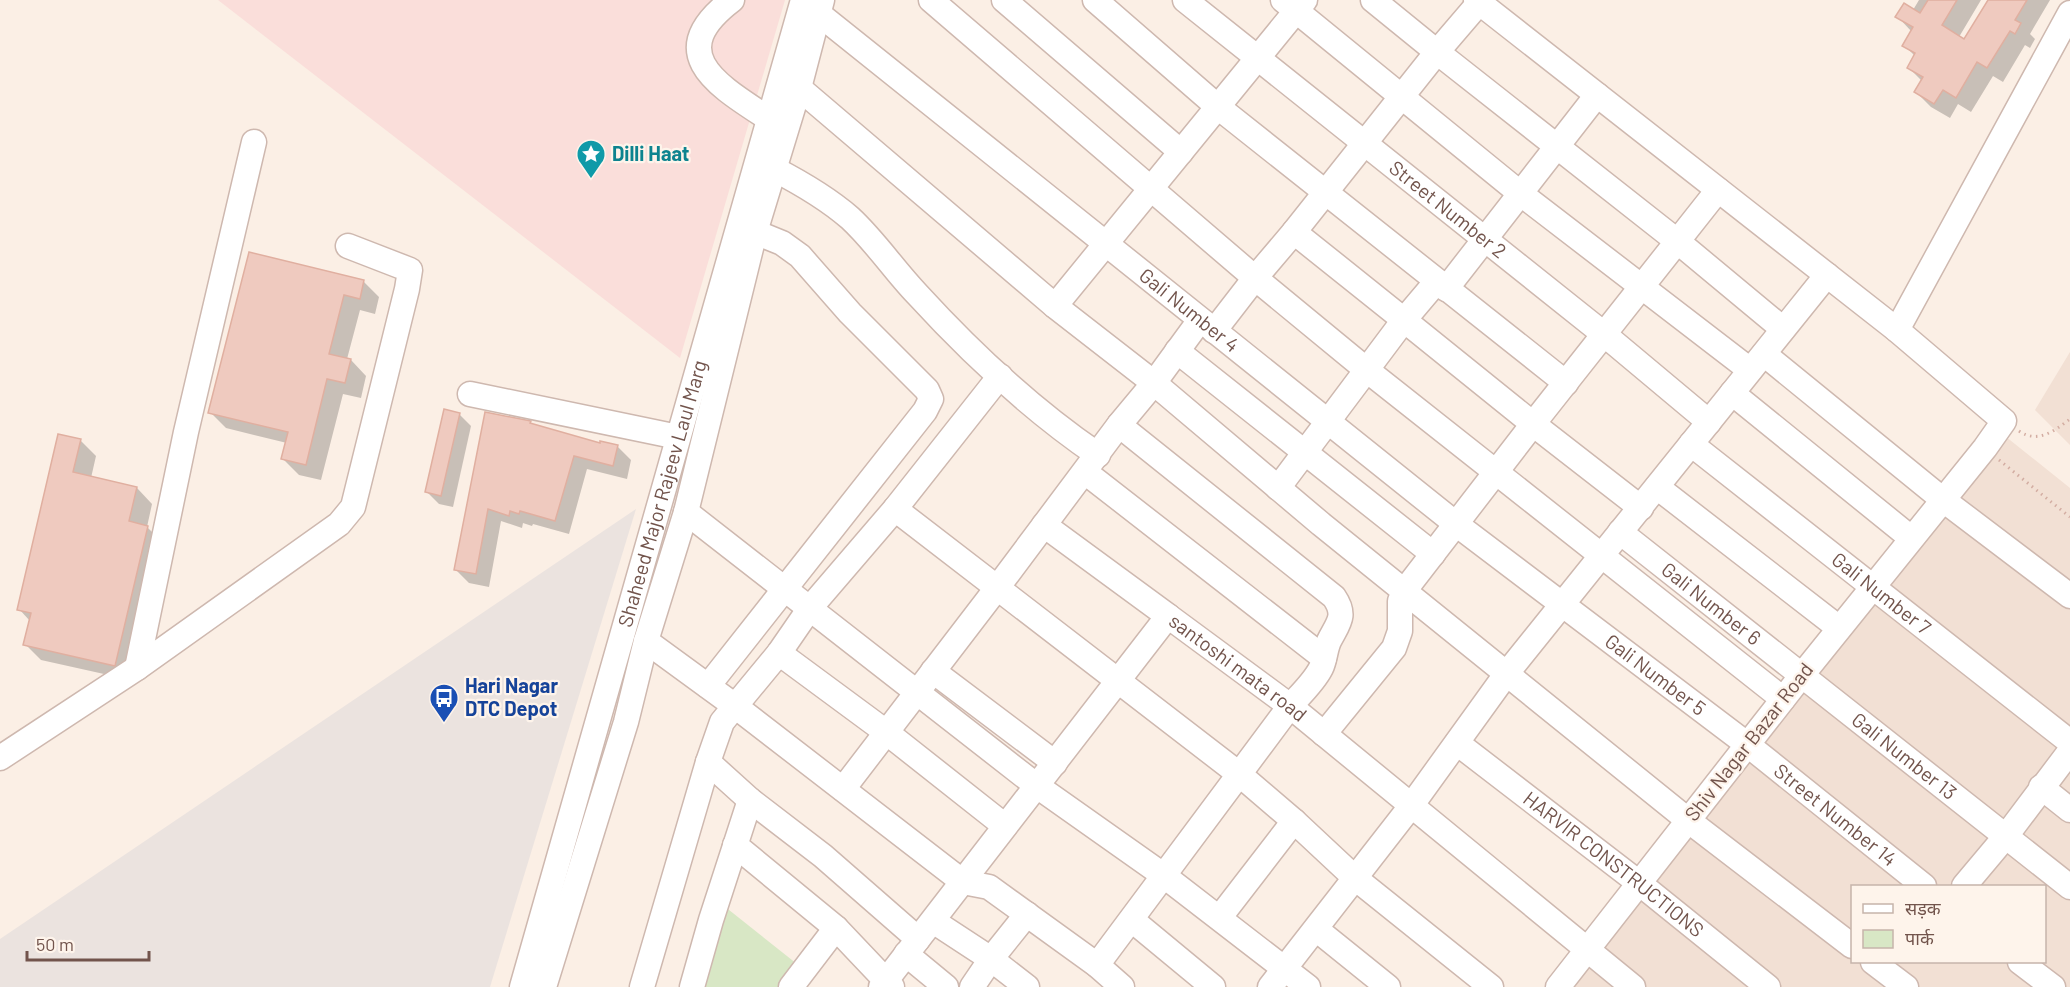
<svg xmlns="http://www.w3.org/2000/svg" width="2070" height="987" viewBox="0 0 2070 987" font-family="Barlow,'Noto Sans Devanagari',sans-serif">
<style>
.residential{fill:#f2e0d4;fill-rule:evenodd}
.commercial{fill:#fadeda}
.industrial{fill:#ebe3df}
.green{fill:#d8e7c5}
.shadow{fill:#0003}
.building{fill:#efcabf;stroke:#e0afa0;stroke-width:1.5}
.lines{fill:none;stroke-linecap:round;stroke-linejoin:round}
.minor-casing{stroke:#ceb8af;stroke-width:27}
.path{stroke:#d3ada2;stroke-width:3;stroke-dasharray:1.5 4.5;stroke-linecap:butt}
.minor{stroke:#fff;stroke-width:24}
.labels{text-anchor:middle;stroke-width:4.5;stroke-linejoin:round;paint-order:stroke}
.culture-label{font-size:20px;font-weight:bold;fill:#0d838f;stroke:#fef4eb;text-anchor:start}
.street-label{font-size:20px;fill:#72544c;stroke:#fef4eb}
.transit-label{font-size:20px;font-weight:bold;fill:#164399;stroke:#fef4eb;text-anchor:start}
</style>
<rect width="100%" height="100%" fill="#fbefe5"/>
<g class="residential">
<path d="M2070 352V445L2035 410Z"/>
<path d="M1995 428 2070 488V987H1549ZM1852 886H2044V962H1852Z"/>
</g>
<path class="commercial" d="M218 0H785L680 358Z"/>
<path class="industrial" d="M636 509 490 987H0V939Z"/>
<path class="green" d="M719 902 797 964 780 987H696Z"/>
<g class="shadow">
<path d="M1919 0H1981L1959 37 1965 41 1989 0H2050L2030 34 2035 39 2030 48 2025 45 2003 82 1993 76 1971 112 1958 104 1950 118 1931 107 1916 92 1922 81 1909 68 1915 56 1904 45 1912 32 1897 16 1913 10Z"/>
<path d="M250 253 364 282 379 297 375 314 360 310 347 359 351 360 366 376 361 398 343 394 321 480 299 475 283 459 287 443 226 428 210 412Z"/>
<path d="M486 413 530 423 534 426 601 445 617 446 631 460 627 479 587 469 569 534 533 524 532 526 523 523 522 528 501 521 489 587 469 583 456 570Z"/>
<path d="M459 414 471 426 453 507 439 504 427 492Z"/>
<path d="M80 440 96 456 91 478 137 488 152 504 147 527 163 543 131 680 41 660 25 644 30 621 19 609Z"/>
</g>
<g class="building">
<path d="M1928 0H1957L1942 25 1964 39 1988 0H2027L2015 20 2021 23 2015 34 2010 31 1987 68 1977 62 1956 98 1943 90 1934 104 1914 92 1923 77 1907 68 1915 53 1902 46 1913 27 1895 17 1904 3 1920 13Z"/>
<path d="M249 252 364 280 360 299 344 295 329 354 351 359 345 383 327 379 306 465 281 459 288 432 208 413Z"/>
<path d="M444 409 460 413 441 496 425 492Z"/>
<path d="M485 412 531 421 530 423 600 443V441L618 445 613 466 574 456 555 521 520 511 519 514 510 511 509 516 488 509 476 574 454 570Z"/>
<path d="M58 434 81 439 73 472 137 487 129 521 148 526 115 666 23 645 31 613 17 610Z"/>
</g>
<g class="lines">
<g class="minor-casing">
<g id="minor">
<path d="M732 0C661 54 719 86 769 119"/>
<path d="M931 0 1255 278 1294 232 1404 320 1437 281"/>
<path d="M1004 0 1181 152"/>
<path d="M1095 0 1218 107 1566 383"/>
<path id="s1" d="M1185 0 1605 335 1709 422"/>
<path d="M1283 0 1521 194 1750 370"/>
<path d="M1373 0 1437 52 1479 3"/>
<path d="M1476 0 1897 330 2004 421 1985 448 1802 675 1558 987"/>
<path id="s2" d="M819 14 1456 524 1748 745 1924 886"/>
<path d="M799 88 1055 306 1154 383 1321 524 1689 821 1852 946"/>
<path d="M774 169C801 183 827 198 850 218 875 241 894 270 917 294 971 353 1032 410 1098 455"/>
<path d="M1294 232 1437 52 1677 241 1783 329"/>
<path d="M1446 289 1597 95"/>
<path d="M1055 306 1305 0"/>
<path d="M1897 330 2070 13"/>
<path d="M1214 331 1255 278 1368 371 1783 699"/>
<path d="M1177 351 1433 554"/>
<path d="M1764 354 1942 499 2070 596"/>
<path d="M1732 393 1911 538"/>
<path d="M470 394 678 437"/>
<path d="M1119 425 1334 597C1347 616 1338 623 1329 641 1325 650 1325 660 1321 668 1314 682 1301 694 1290 706L1097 965 1122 987"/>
<path id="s3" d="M1691 444 2070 742"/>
<path d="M1085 472 1324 658"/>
<path d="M1657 487 1839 628"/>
<path d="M1278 488 1404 320 1533 424 1405 590 1400 601V631L1394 648 1324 734"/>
<path d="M1641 508 1533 424 1718 190"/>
<path d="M895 509 1239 774 1294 821 1355 878 1491 987"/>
<path d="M686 512 1037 786 1163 875 1308 987"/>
<path d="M1044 525 1168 616"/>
<path id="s4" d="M1620 532 2070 887"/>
<path d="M646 641 735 706 963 882 989 887 1097 965"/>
<path d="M779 653 886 732 1005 826"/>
<path d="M137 668 186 432 254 142"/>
<path d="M933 671 1055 763"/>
<path d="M708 686 925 411 931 399 927 390 850 313 800 256 782 243 755 232"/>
<path id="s5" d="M1457 743 1639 883 1768 987"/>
<path d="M0 758 137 668 339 524 353 507 407 289 410 270 348 246"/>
<path d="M708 762 750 800 823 856 918 939"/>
<path d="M2041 787 2070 810"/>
<path d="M843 789 997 588 1119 425 1154 383 1200 320"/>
<path d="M735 845 836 928 892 987"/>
<path d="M1964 886 2006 836 2070 751"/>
<path d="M1220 917 1294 821"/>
<path d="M1132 920 1213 987"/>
<path d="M933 921 991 959 1027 987"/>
<path d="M1316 929 1388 987"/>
<path d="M906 954 946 987"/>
<path d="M1873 962 1906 987"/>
<path d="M2020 962 2053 987"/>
<path id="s6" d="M522 987 803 0"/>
<path d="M544 987 626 722 646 641 686 512 755 232 799 88 822 0"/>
<path d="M642 987 708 762 722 722 779 653 810 608 895 509 1000 376"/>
<path d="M692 987 711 920 750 800"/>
<path d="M791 987 836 928"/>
<path id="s7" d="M881 987 1168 616 1290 706 1633 987"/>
<path d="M972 987 991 959 1027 914"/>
<path d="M1270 987 1411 806 1507 673 1827 275"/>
</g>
</g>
<g class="path">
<path d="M2019 431C2038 444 2054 431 2070 419"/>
<path d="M1999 460 2070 517"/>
</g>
<use href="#minor" class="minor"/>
</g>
<defs>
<g id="sight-pin" transform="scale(1.5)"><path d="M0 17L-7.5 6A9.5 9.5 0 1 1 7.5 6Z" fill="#0f9aa8" stroke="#fef4eb"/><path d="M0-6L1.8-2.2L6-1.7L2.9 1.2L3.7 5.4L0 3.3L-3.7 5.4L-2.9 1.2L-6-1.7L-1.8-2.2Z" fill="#fff"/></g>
<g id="bus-pin" transform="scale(1.5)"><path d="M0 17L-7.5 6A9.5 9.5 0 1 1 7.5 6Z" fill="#1a4fb4" stroke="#fef4eb"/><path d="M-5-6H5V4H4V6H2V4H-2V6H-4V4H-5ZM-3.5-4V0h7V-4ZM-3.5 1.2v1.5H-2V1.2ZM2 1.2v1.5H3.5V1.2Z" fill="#fff"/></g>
</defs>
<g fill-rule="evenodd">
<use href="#sight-pin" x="591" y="154"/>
<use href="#bus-pin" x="444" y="698"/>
</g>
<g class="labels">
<g class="culture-label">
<text x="612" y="161">Dilli Haat</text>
</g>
<g class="street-label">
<text dy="7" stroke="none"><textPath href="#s1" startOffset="336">Street Number 2</textPath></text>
<text dy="7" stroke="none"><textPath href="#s2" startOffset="474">Gali Number 4</textPath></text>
<text dy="7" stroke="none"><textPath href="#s6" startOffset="513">Shaheed Major Rajeev Laul Marg</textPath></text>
<text dy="7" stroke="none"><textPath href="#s3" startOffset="242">Gali Number 7</textPath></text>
<text dy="7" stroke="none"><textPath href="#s4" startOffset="116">Gali Number 6</textPath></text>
<text dy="7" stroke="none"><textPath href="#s7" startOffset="556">santoshi mata road</textPath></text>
<text dy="7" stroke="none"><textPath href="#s2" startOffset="1066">Gali Number 5</textPath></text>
<text transform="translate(1749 742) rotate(-52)" y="7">Shiv Nagar Bazar Road</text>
<text dy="7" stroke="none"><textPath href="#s4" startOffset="362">Gali Number 13</textPath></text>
<text dy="7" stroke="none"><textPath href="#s2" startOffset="1294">Street Number 14</textPath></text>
<text dy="7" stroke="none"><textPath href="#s5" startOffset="198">HARVIR CONSTRUCTIONS</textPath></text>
</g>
<g class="transit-label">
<text x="465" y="693">Hari Nagar<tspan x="465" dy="23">DTC Depot</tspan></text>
</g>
</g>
<rect x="1851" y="885" width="195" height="78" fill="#fef4eb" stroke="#c6b4ab" stroke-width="1.5"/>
<rect x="1863" y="904" width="30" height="9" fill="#ffffff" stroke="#c6b4ab" stroke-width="1.5"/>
<text x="1905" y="915" font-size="18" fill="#72544c">सड़क</text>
<rect x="1863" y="930" width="30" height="18" fill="#d8e7c5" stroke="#c6b4ab" stroke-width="1.5"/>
<text x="1905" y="945" font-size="18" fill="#72544c">पार्क</text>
<path d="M27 951v9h122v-9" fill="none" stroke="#72544c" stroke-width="3"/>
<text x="36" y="951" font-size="18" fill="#72544c" stroke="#fef4eb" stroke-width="4.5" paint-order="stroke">50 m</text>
</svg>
